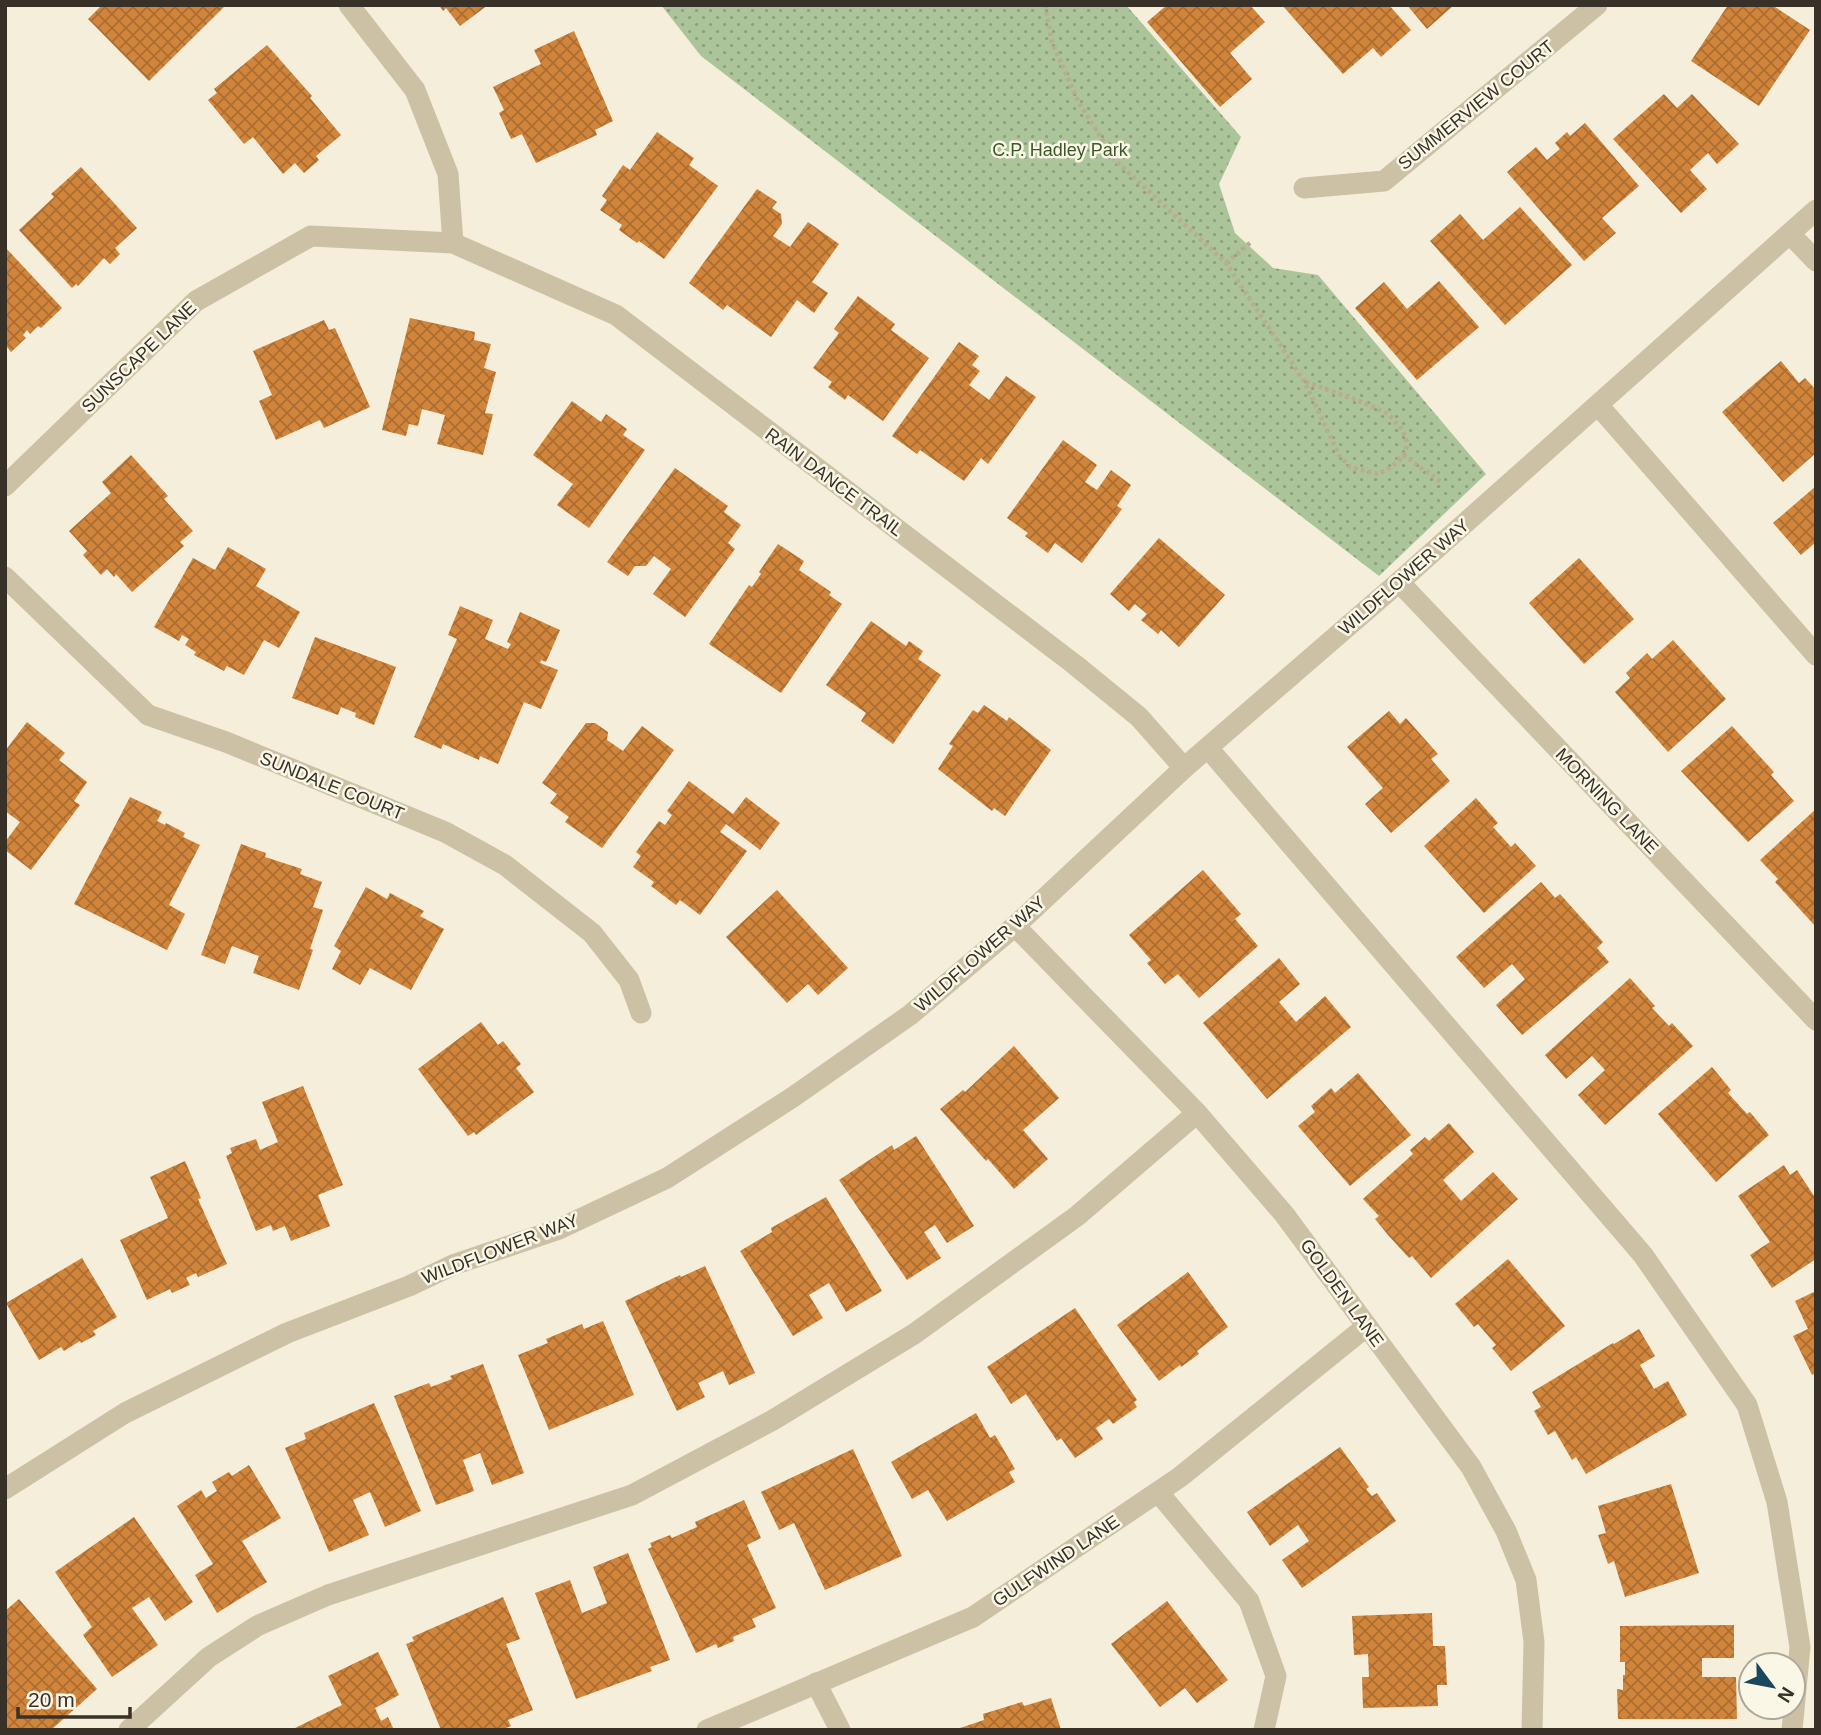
<svg xmlns="http://www.w3.org/2000/svg" width="1821" height="1735" viewBox="0 0 1821 1735" font-family="Helvetica,sans-serif">
<style>
.park{fill:url(#park-dots)}
.building{fill:url(#building-cross-hatch)}
.lines{fill:none;stroke-linecap:round;stroke-linejoin:round}
.path{stroke:#b9ac8f;stroke-width:4.5;stroke-dasharray:3.5 3.5;stroke-linecap:butt}
.minor{stroke:#cdc1a5;stroke-width:21}
.labels{text-anchor:middle;stroke-width:5;stroke-linejoin:round;paint-order:stroke}
.street-label{font-size:18px;fill:#383127;stroke:#fbf7e7}
.park-label{font-size:18px;fill:#3b5928;stroke:#fbf7e7}
</style>
<defs>
<pattern id="park-dots" width="8" height="8" patternUnits="userSpaceOnUse" patternTransform="scale(1.75)"><rect width="8" height="8" fill="#abc499"/><path d="M2 2h.1M6 6h.1" fill="none" stroke="#8ca07d" stroke-width="1.8" stroke-linecap="round"/></pattern>
<pattern id="building-cross-hatch" width="8" height="8" patternUnits="userSpaceOnUse" patternTransform="scale(1.75)"><rect width="8" height="8" fill="#d1853b"/><path d="M0 0l8 8M0 8l8-8" fill="none" stroke="#ab6d32"/></pattern>
</defs>
<rect width="100%" height="100%" fill="#f4eeda"/>
<path class="park" d="M661 5H1126L1241 137 1219 184 1235 233 1273 268 1318 275 1486 474 1379 576 701 56Z"/>
<g class="building">
<path d="M102 5H226L149 81 88 19Z"/>
<path d="M439 5H488L460 26 446 8 443 11Z"/>
<path d="M1167 5H1250L1265 22 1230 53 1252 79 1220 107 1147 22Z"/>
<path d="M1282 5H1389L1411 30 1381 57 1373 48 1343 74Z"/>
<path d="M1407 5H1454L1427 29Z"/>
<path d="M1728 5H1772L1810 30 1759 106 1691 61Z"/>
<path d="M574 31 613 121 595 130 597 135 536 163 522 134 511 139 499 113 504 110 493 87 541 64 534 50Z"/>
<path d="M267 45 312 96 310 98 341 135 316 156 319 160 304 173 295 163 283 174 253 137 244 144 208 100 217 93 214 89Z"/>
<path d="M1664 94 1677 108 1692 94 1739 144 1717 164 1708 153 1690 170 1707 189 1681 213 1613 139Z"/>
<path d="M1585 123 1639 186 1602 218 1616 233 1584 261 1507 172 1536 147 1547 160 1560 149 1555 143 1567 132 1570 136Z"/>
<path d="M657 132 694 158 689 165 718 186 664 259 639 241 637 243 619 230 622 225 600 210 607 200 602 196 623 165 630 170Z"/>
<path d="M81 167 137 228 115 248 120 254 110 264 104 258 78 286 76 284 72 288 19 230 54 197 51 194Z"/>
<path d="M757 189 777 202 772 208 781 214 782 224 773 236 790 247 808 222 839 244 812 282 828 293 814 313 797 300 771 337 727 305 723 310 689 283Z"/>
<path d="M1520 207 1572 265 1505 325 1430 241 1460 214 1483 240Z"/>
<path d="M5 247 62 308 41 328 38 326 30 334 27 330 23 335 26 338 11 352 7 347 5 349Z"/>
<path d="M1439 281 1479 327 1417 380 1355 308 1384 282 1407 309Z"/>
<path d="M858 296 895 324 891 330 929 358 883 421 848 395 845 400 828 387 832 382 813 368 839 333 834 329Z"/>
<path d="M410 318 475 332 474 340 491 344 484 368 496 372 485 413 493 414 483 455 437 444 445 415 422 409 418 426 409 424 406 436 382 430Z"/>
<path d="M324 320 329 330 335 328 370 407 324 428 320 420 276 440 259 401 272 395 253 351Z"/>
<path d="M959 342 979 356 972 365 980 371 969 385 989 400 1006 376 1036 397 988 464 981 458 964 481 920 450 917 454 892 436Z"/>
<path d="M1781 361 1799 383 1805 378 1816 390V453L1783 482 1722 412Z"/>
<path d="M572 401 601 422 606 414 627 429 623 435 645 450 589 528 557 505 573 484 533 455Z"/>
<path d="M1063 440 1097 465 1085 482 1097 490 1111 470 1131 485 1117 506 1122 509 1082 563 1055 543 1048 553 1025 536 1028 533 1007 518Z"/>
<path d="M131 455 168 496 164 499 193 531 180 542 184 546 132 592 116 574 114 577 107 569 101 575 83 555 87 551 69 531 111 493 102 482Z"/>
<path d="M675 468 728 506 724 512 741 525 728 543 735 549 685 617 653 594 671 569 654 556 646 566H635L628 576 607 562Z"/>
<path d="M1816 486V542L1801 555 1773 523Z"/>
<path d="M1159 538 1225 595 1179 647 1161 630 1158 634 1141 620 1147 614 1135 604 1129 611 1110 594Z"/>
<path d="M778 544 804 561 799 570 831 592 829 595 842 604 781 693 709 644 749 585 752 587 761 574 759 572Z"/>
<path d="M228 547 266 569 256 586 300 612 279 648 264 640 244 675 227 666 224 671 194 655 196 652 185 645 189 639 182 635 179 641 154 627 193 558 215 570Z"/>
<path d="M1579 558 1634 619 1584 664 1529 603Z"/>
<path d="M460 606 493 620 485 639 508 649 511 644 507 642 520 612 560 630 546 662 541 660 540 663 558 670 541 709 524 702 498 764 480 756 479 760 443 744 441 749 414 737 457 639 448 635Z"/>
<path d="M871 621 906 646 909 641 923 651 918 659 941 675 893 744 861 721 866 713 826 685Z"/>
<path d="M315 637 396 667 374 725 355 717 356 713 341 707 338 715 292 698Z"/>
<path d="M1673 640 1726 699 1668 752 1615 692 1630 678 1626 673 1647 653 1652 659Z"/>
<path d="M984 705 1007 721 1009 717 1051 750 1005 816 994 808 992 811 938 769 953 746 949 744 973 710 978 713Z"/>
<path d="M1389 711 1400 724 1406 718 1438 754 1431 759 1450 781 1391 833 1365 804 1383 788 1347 747Z"/>
<path d="M27 722 65 753 59 760 87 782 74 801 80 805 31 870 5 850V842L20 822 5 811V751Z"/>
<path d="M586 723H595L608 732 607 740 623 751 642 726 674 750 602 848 565 822 569 817 550 803 557 794 542 783Z"/>
<path d="M1732 726 1774 772 1771 775 1794 801 1748 842 1681 771Z"/>
<path d="M689 781 733 814 746 797 780 823 760 850 726 824 720 832 747 851 700 915 680 900 676 905 651 886 654 882 633 867 641 856 636 852 659 821 665 825 672 815 667 811Z"/>
<path d="M130 797 162 812 157 821 165 825 166 823 185 833 183 837 200 845 169 905 185 914 167 950 74 904Z"/>
<path d="M1476 798 1498 823 1493 827 1511 847 1515 843 1536 866 1484 913 1424 846Z"/>
<path d="M1816 809V927L1775 882 1778 879 1760 860Z"/>
<path d="M241 844 266 853 265 857 302 869 300 874 322 882 313 907 323 910 310 949 313 950 299 990 253 973 259 956 232 946 225 964 201 955Z"/>
<path d="M1203 870 1241 914 1235 919 1258 946 1199 998 1178 974 1165 984 1147 963 1151 960 1129 935Z"/>
<path d="M1541 882 1555 898 1560 894 1603 942 1597 948 1609 962 1522 1035 1496 1005 1525 979 1512 964 1484 988 1456 957Z"/>
<path d="M366 887 387 899 390 893 424 911 420 916 444 929 411 990 370 968 360 985 332 969 341 951 334 946Z"/>
<path d="M777 890 848 968 818 995 808 984 787 1003 726 937Z"/>
<path d="M1279 958 1300 984 1279 1002 1296 1022 1325 996 1351 1027 1267 1099 1203 1023Z"/>
<path d="M1630 978 1655 1006 1652 1008 1669 1026 1672 1023 1693 1046 1605 1125 1578 1095 1605 1070 1592 1056 1566 1079 1545 1055Z"/>
<path d="M481 1022 498 1045 503 1041 521 1064 516 1068 534 1092 476 1135 474 1132 468 1136 418 1069Z"/>
<path d="M1014 1046 1059 1098 1023 1130 1048 1159 1014 1189 988 1159 986 1161 940 1109 963 1090 965 1092Z"/>
<path d="M1712 1067 1731 1090 1728 1093 1747 1114 1750 1112 1769 1135 1716 1182 1658 1114Z"/>
<path d="M1358 1073 1411 1135 1350 1186 1298 1126 1315 1112 1311 1106 1331 1088 1335 1093Z"/>
<path d="M303 1086 343 1185 318 1195 330 1226 291 1241 285 1226 273 1231 271 1225 256 1231 226 1156 232 1153 230 1148 256 1139 260 1150 278 1142 262 1102Z"/>
<path d="M1449 1123 1474 1152 1443 1180 1461 1201 1493 1172 1518 1199 1431 1278 1412 1256 1409 1258 1388 1235 1375 1219 1379 1216 1363 1199 1413 1154 1410 1150 1425 1137 1429 1141Z"/>
<path d="M916 1136 974 1226 947 1243 935 1225 924 1232 941 1258 907 1280 839 1180 892 1145 894 1150Z"/>
<path d="M185 1161 201 1198 198 1199 227 1264 198 1277 196 1273 186 1278 190 1285 172 1293 170 1289 147 1300 120 1240 168 1218 150 1177Z"/>
<path d="M1784 1165 1790 1175 1797 1170 1816 1199V1259L1772 1288 1750 1255 1770 1242 1738 1196Z"/>
<path d="M826 1197 882 1291 846 1312 829 1283 809 1295 823 1318 793 1336 740 1251 772 1232 771 1228Z"/>
<path d="M82 1258 117 1317 93 1331 96 1335 81 1343 80 1341 64 1351 61 1347 39 1360 6 1303Z"/>
<path d="M1508 1259 1565 1326 1511 1371 1492 1348 1496 1345 1478 1324 1474 1327 1455 1304Z"/>
<path d="M705 1266 755 1373 729 1385 723 1371 698 1383 705 1397 677 1411 625 1301 680 1275 681 1277Z"/>
<path d="M1188 1272 1228 1327 1197 1351 1199 1354 1181 1367 1180 1365 1159 1381 1117 1325Z"/>
<path d="M1816 1291V1373L1812 1375 1793 1336 1808 1329 1795 1301Z"/>
<path d="M1075 1308 1137 1400 1134 1402 1137 1407 1113 1424 1109 1419 1096 1428 1103 1439 1075 1458 1061 1438 1057 1441 1026 1394 1011 1404 987 1367Z"/>
<path d="M603 1321 634 1395 549 1430 518 1355 548 1343 546 1339 582 1324 584 1329Z"/>
<path d="M1639 1329 1655 1356 1640 1365 1654 1389 1668 1381 1687 1415 1586 1474 1576 1457 1572 1460 1555 1431 1548 1435 1534 1411 1541 1407 1532 1392 1613 1343 1614 1344Z"/>
<path d="M483 1364 524 1473 492 1485 480 1453 463 1460 474 1491 436 1505 394 1396 429 1383 431 1387 452 1379 450 1376Z"/>
<path d="M374 1403 421 1511 385 1527 370 1492 353 1500 369 1535 329 1552 285 1448 306 1439 304 1433Z"/>
<path d="M976 1413 990 1438 995 1435 1015 1469 1009 1472 1015 1482 947 1521 928 1490 912 1499 891 1462Z"/>
<path d="M1340 1447 1369 1487 1366 1489 1372 1496 1377 1493 1396 1521 1302 1588 1282 1560 1309 1541 1298 1525 1270 1546 1247 1512Z"/>
<path d="M853 1449 902 1556 825 1590 794 1523 779 1530 761 1492Z"/>
<path d="M249 1465 281 1518 242 1541 267 1582 217 1613 195 1575 213 1564 177 1506 201 1490 206 1498 217 1491 212 1482 229 1472 232 1476Z"/>
<path d="M1671 1484 1699 1573 1625 1597 1614 1561 1608 1564 1598 1535 1606 1533 1598 1506Z"/>
<path d="M744 1500 761 1538 747 1545 776 1608 752 1619 756 1627 733 1637 734 1641 718 1648 716 1644 696 1653 648 1549 652 1547 650 1543 670 1535 672 1538 697 1527 695 1522Z"/>
<path d="M134 1517 193 1602 165 1621 149 1597 132 1608 158 1645 112 1677 83 1635 92 1627 55 1572Z"/>
<path d="M628 1553 670 1660 650 1667 652 1671 576 1699 535 1593 570 1580 582 1613 607 1603 593 1567Z"/>
<path d="M503 1597 520 1639 506 1644 533 1710 508 1720 511 1726 501 1730H441L406 1644 414 1641 412 1637Z"/>
<path d="M19 1599 97 1689 51 1730H5V1611Z"/>
<path d="M1167 1601 1228 1680 1197 1703 1185 1688 1160 1707 1111 1644Z"/>
<path d="M1432 1613 1433 1646H1445L1447 1685H1437L1438 1706 1363 1708 1362 1677H1369L1368 1654 1354 1655 1352 1616Z"/>
<path d="M1734 1625V1658H1702V1677H1736L1737 1719H1618L1617 1689 1623 1690V1675H1625V1662H1620V1626Z"/>
<path d="M378 1652 399 1695 375 1708 381 1721 388 1717 394 1730H291L342 1705 328 1676Z"/>
<path d="M1051 1698 1061 1730H954L984 1720 983 1714 1022 1702 1024 1706Z"/>
</g>
<g class="lines">
<g class="path">
<path d="M1045 5 1052 42 1079 103 1116 161 1226 263 1304 381 1339 455 1350 467 1378 474C1400 463 1418 448 1398 425 1394 421 1391 416 1386 413 1361 400 1331 392 1304 381"/>
<path d="M1226 263 1250 243"/>
<path d="M1403 455 1443 483"/>
</g>
<g class="minor">
<path d="M349 5 415 90 448 174 453 243"/>
<path d="M1304 188 1384 181 1597 5"/>
<path d="M1790 234 1816 261"/>
<path d="M1598 405 1816 655"/>
<path d="M5 486 196 301 311 236 453 243 616 315 1074 664 1139 717 1184 768"/>
<path d="M5 577 148 715 226 742 445 832 505 865 592 933 629 980 641 1013"/>
<path d="M1399 582 1816 1020"/>
<path d="M1208 748 1643 1255 1747 1405 1777 1502 1800 1647 1792 1730"/>
<path d="M1015 926 1197 1113 1284 1214 1471 1467 1506 1531 1526 1580 1534 1642 1532 1730"/>
<path d="M5 1489 125 1413 287 1333 409 1286 453 1265 559 1229 667 1178 793 1097 910 1015 1015 926 1184 768 1399 582 1816 210"/>
<path d="M1158 1492 1249 1601 1276 1676 1264 1730"/>
<path d="M816 1683 840 1730"/>
<path d="M129 1730 209 1657 257 1626 328 1595 632 1495 773 1420 914 1334 1077 1216 1197 1113"/>
<path d="M707 1730 973 1617 1180 1477 1367 1326"/>
</g>
</g>
<g class="labels">
<g class="street-label">
<text transform="translate(1476 105) rotate(-39)" y="6">SUMMERVIEW COURT</text>
<text transform="translate(139 357) rotate(-44)" y="6">SUNSCAPE LANE</text>
<text transform="translate(834 482) rotate(37)" y="6">RAIN DANCE TRAIL</text>
<text transform="translate(1404 577) rotate(-41)" y="6">WILDFLOWER WAY</text>
<text transform="translate(332 786) rotate(22)" y="6">SUNDALE COURT</text>
<text transform="translate(1607 801) rotate(46)" y="6">MORNING LANE</text>
<text transform="translate(980 954) rotate(-41)" y="6">WILDFLOWER WAY</text>
<text transform="translate(500 1249) rotate(-21)" y="6">WILDFLOWER WAY</text>
<text transform="translate(1342 1293) rotate(54)" y="6">GOLDEN LANE</text>
<text transform="translate(1056 1561) rotate(-34)" y="6">GULFWIND LANE</text>
</g>
<g class="park-label">
<text x="1060" y="156">C.P. Hadley Park</text>
</g>
</g>
<rect width="1821" height="1735" fill="none" stroke="#383127" stroke-width="14"/>
<g transform="translate(1772 1686) rotate(122)"><circle r="33" fill="#fbf7e7" stroke="#ada89a" stroke-width="2"/>
<path d="M0-5L12 26L0 18L-12 26Z" fill="#18475e"/>
<text y="-10" font-size="19" font-weight="bold" text-anchor="middle" fill="#383127">N</text>
</g>
<path d="M18 1707v10h112v-10" fill="none" stroke="#383127" stroke-width="3.5"/>
<text x="28" y="1707" font-size="21" fill="#383127" stroke="#fbf7e7" stroke-width="5" paint-order="stroke">20 m</text>
</svg>
